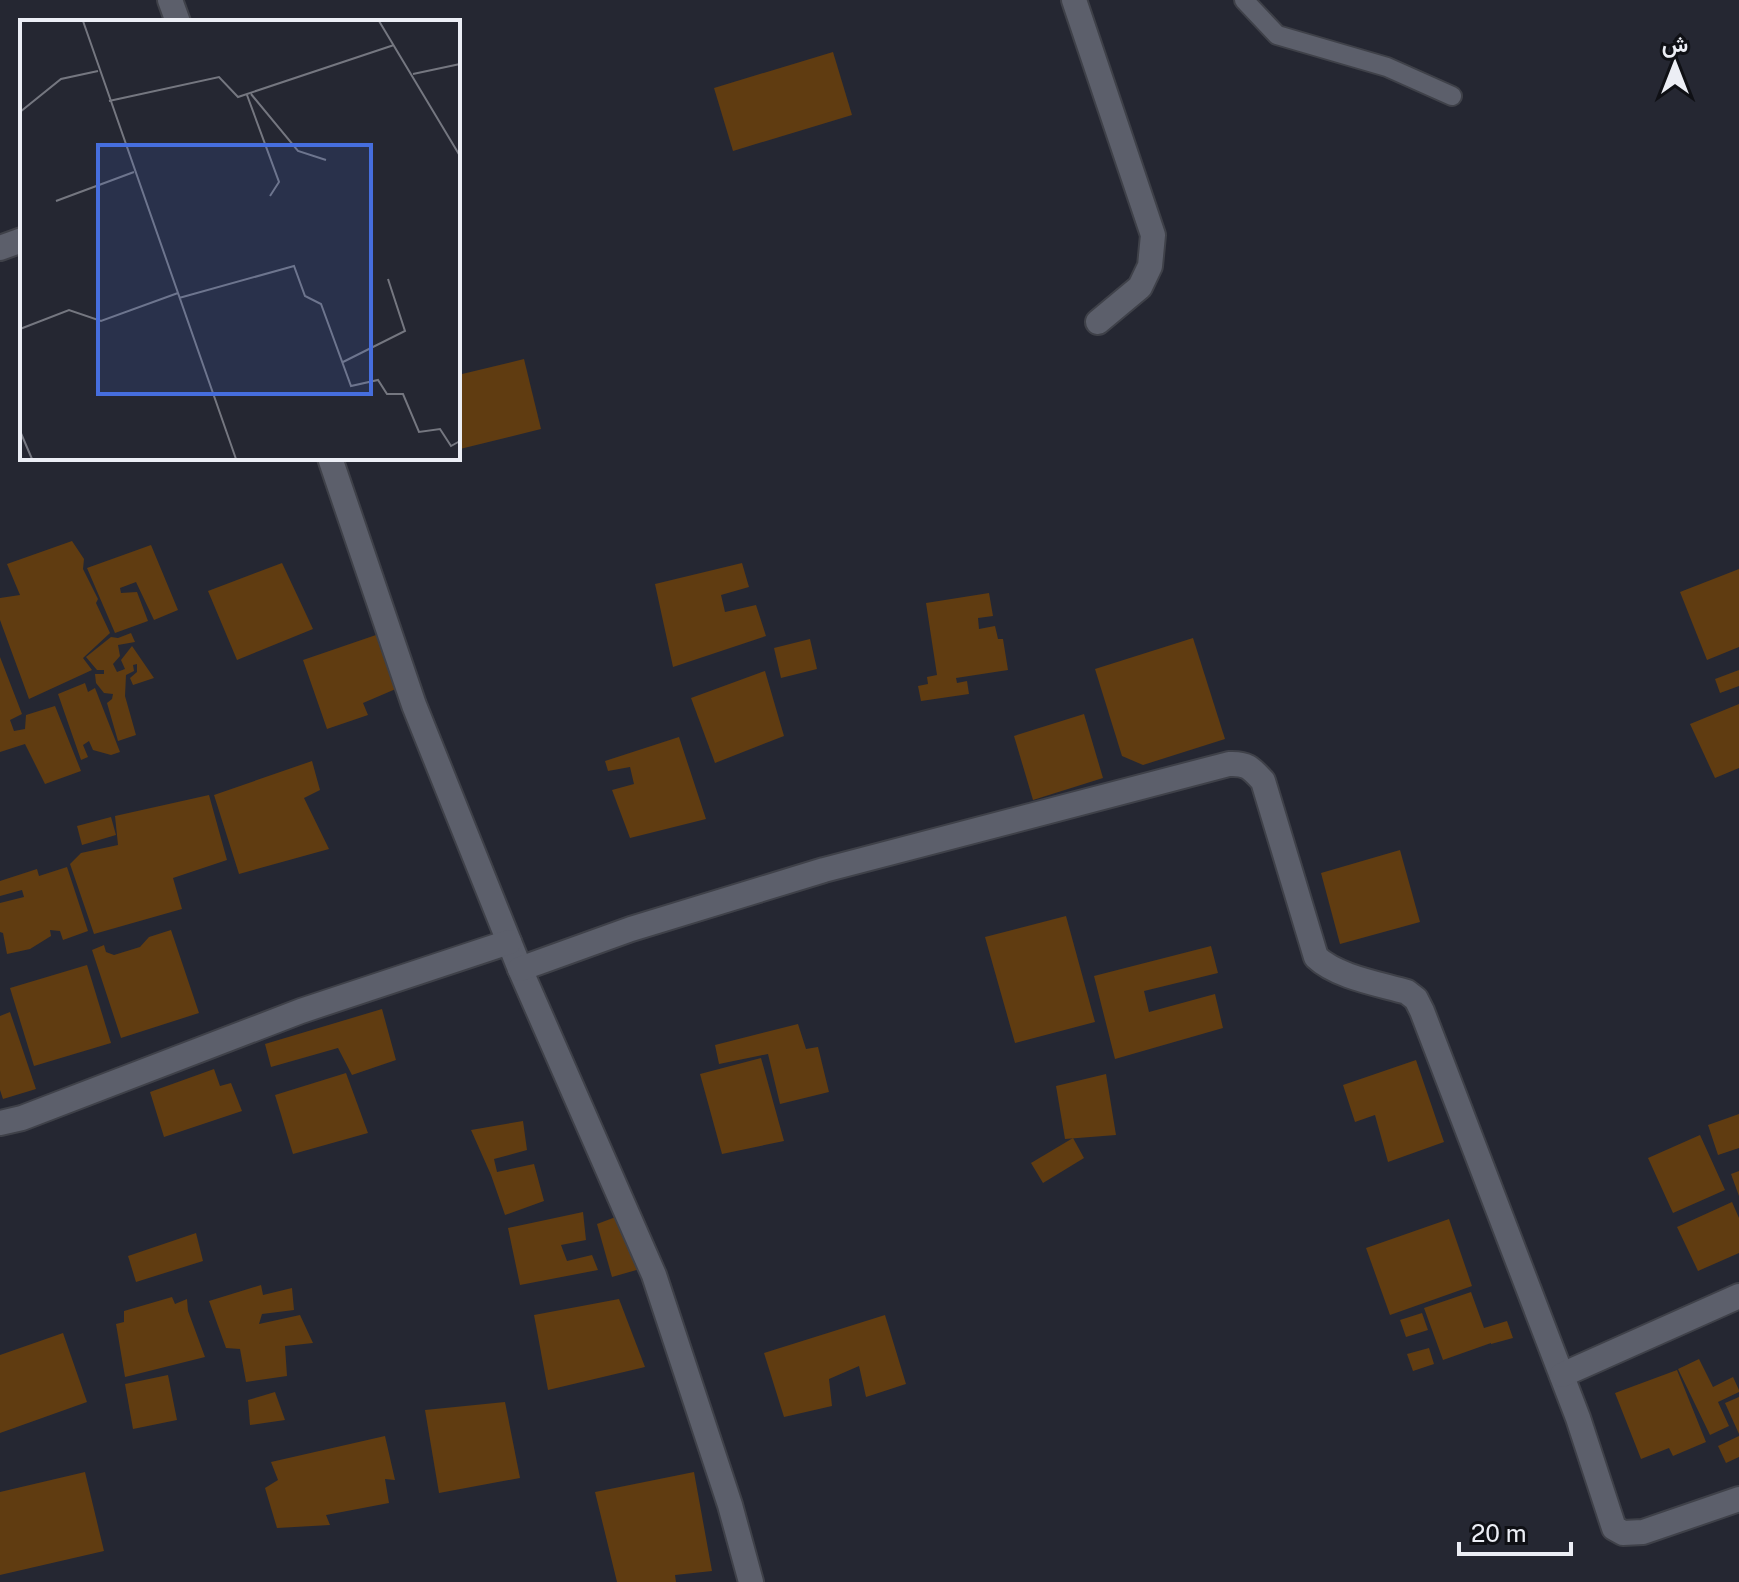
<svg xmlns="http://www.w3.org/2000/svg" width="1739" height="1582" viewBox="0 0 1739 1582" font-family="'Public Sans',Vazirmatn,sans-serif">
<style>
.building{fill:#603c11}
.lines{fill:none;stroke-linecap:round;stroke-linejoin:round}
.lane-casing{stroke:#3f4149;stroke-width:22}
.street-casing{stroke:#3f4149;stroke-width:28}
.lane{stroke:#5c5f6b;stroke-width:18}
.street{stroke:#5c5f6b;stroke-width:24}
.inset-road{fill:none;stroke:#757780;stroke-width:2}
.view{fill:#466ede;fill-opacity:0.15;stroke:#466ede;stroke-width:4}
.inset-edge{fill:none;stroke:#eceef5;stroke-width:4}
</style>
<rect width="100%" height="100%" fill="#252732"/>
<g class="building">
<path d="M833 52 852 115 733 151 714 88Z"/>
<path d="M524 359 541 429 460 449 458 441V375Z"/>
<path d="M72 541 84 559 83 569 98 599 96 603 110 633 83 658 92 670 29 699 0 620V598L20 595 7 564Z"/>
<path d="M151 545 178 610 154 620 136 582 120 588 121 593 137 592 148 621 115 633 87 568Z"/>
<path d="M282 563 313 629 237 660 208 591Z"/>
<path d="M742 563 749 587 721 595 725 612 756 605 766 636 673 667 655 584Z"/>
<path d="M1739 569V647L1707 660 1680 592Z"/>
<path d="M989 593 993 616 978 618 979 629 995 626 998 639H1003L1008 670 956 678 957 683 967 681 969 694 921 701 918 686 928 684 927 677 937 675 926 603Z"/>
<path d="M131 633 135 642 118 645 120 656 113 664 117 672 125 669 121 660 132 646 154 678 133 685 130 678 137 672V664L133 665 134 671 126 675 125 696 136 735 118 741 107 703 112 699 113 694 104 693 96 683 95 674H104V670H97L86 657 111 637 118 638Z"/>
<path d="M376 635 398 688 363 703 368 715 327 729 303 660Z"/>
<path d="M1193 638 1225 739 1143 765 1122 756 1095 669Z"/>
<path d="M810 639 817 669 781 678 774 648Z"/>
<path d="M0 657 22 714 10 720 14 731 25 729 26 715 55 706 81 771 45 784 25 744 0 752Z"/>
<path d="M1739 670V686L1720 693 1715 679Z"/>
<path d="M765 671 784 736 715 763 691 698Z"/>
<path d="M85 683 88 692 95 688 120 752 111 755 93 750 89 741 83 745 88 757 81 760 58 694Z"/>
<path d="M1739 704V768L1715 778 1690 724Z"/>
<path d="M1084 714 1103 778 1033 800 1014 736Z"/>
<path d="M679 737 706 819 630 838 612 790 634 784 630 767 608 771 605 761Z"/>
<path d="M312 761 320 790 304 798 329 849 239 874 214 795Z"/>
<path d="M209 795 227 860 173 878 182 909 94 934 70 864 81 853 118 845 115 816Z"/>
<path d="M111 817 116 835 82 845 77 826Z"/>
<path d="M1400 850 1420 922 1340 944 1321 873Z"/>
<path d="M67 867 88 931 63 940 60 931 50 930 51 936 30 949 7 954 3 933 0 932V903L24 897 22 890 0 896V881L37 869 39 876Z"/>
<path d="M1066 916 1095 1022 1015 1043 985 937Z"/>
<path d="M171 930 199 1013 121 1038 92 950 104 945 106 952 114 955 140 947 149 937Z"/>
<path d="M1211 946 1218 973 1144 991 1149 1012 1215 994 1223 1028 1115 1059 1094 976Z"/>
<path d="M87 965 111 1043 34 1066 10 988Z"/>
<path d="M382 1009 396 1060 352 1075 338 1048 271 1067 265 1044Z"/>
<path d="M10 1012 36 1089 3 1099 0 1090V1016Z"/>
<path d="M798 1024 806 1049 818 1047 829 1092 780 1104 768 1054 719 1064 715 1045Z"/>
<path d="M761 1058 784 1141 722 1154 700 1074Z"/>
<path d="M1416 1060 1444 1142 1388 1162 1375 1115 1355 1122 1343 1085Z"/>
<path d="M214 1069 220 1086 231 1083 242 1111 164 1137 150 1092Z"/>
<path d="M346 1073 368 1133 293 1154 275 1095Z"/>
<path d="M1106 1074 1116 1135 1065 1139 1056 1086Z"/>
<path d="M1739 1114V1148L1718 1155 1708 1125Z"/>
<path d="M523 1121 527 1150 494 1159 497 1172 534 1164 544 1201 505 1215 491 1175 471 1130Z"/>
<path d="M1700 1135 1725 1190 1673 1213 1648 1158Z"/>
<path d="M1073 1138 1084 1158 1043 1183 1031 1163Z"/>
<path d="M1739 1171V1196L1731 1174Z"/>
<path d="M1732 1202 1739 1218V1253L1698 1271 1677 1227Z"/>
<path d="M637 1209 654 1265 612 1277 597 1224Z"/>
<path d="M583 1212 586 1240 561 1245 567 1261 592 1255 598 1270 520 1285 508 1228Z"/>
<path d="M1449 1219 1472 1286 1390 1315 1366 1248Z"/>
<path d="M196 1233 203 1261 136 1282 128 1256Z"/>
<path d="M261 1285 263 1295 292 1288 294 1310 262 1314 259 1324 300 1315 313 1343 285 1346 287 1376 246 1382 240 1349 226 1348 209 1301Z"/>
<path d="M1471 1292 1484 1328 1507 1321 1513 1338 1491 1344V1343L1443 1360 1424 1308Z"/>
<path d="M172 1297 175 1304 187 1299 188 1311 205 1357 125 1377 116 1324 124 1322V1311Z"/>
<path d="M619 1299 645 1367 548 1390 534 1315Z"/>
<path d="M1422 1313 1428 1330 1406 1337 1400 1320Z"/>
<path d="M885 1315 906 1384 866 1397 859 1366 829 1379 832 1406 784 1417 764 1353Z"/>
<path d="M63 1333 87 1402 0 1433V1355Z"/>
<path d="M1429 1348 1434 1364 1413 1371 1407 1354Z"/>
<path d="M1699 1359 1713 1387 1733 1377 1739 1390V1392L1718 1402 1729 1426 1710 1435 1678 1369Z"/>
<path d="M1677 1370 1706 1442 1673 1456 1669 1448 1641 1459 1615 1393Z"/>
<path d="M168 1375 177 1420 133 1429 125 1384Z"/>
<path d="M275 1392 285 1420 250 1425 248 1400Z"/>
<path d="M1739 1397V1434L1725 1403Z"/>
<path d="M505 1402 520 1478 439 1493 425 1410Z"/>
<path d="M385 1436 395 1480 385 1479 389 1503 326 1515 330 1525 277 1528 265 1488 278 1480 271 1462Z"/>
<path d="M1739 1436V1457L1726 1463 1718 1446Z"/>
<path d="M85 1472 104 1551 0 1575V1492Z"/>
<path d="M694 1472 712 1571 675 1575 676 1582H617L595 1492Z"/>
</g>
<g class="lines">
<g class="lane-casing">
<path id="lane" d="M1244 0 1277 35 1387 67 1452 96"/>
</g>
<g class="street-casing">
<g id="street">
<path d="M170 0 178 22"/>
<path d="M1074 0 1153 235 1150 266 1140 287 1098 322"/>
<path d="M0 248 22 240"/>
<path d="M330 458 414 705 520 969 654 1275 730 1505 751 1582"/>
<path d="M520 969 631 929 824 870 1229 764C1247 763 1251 768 1263 781L1316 957C1337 977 1380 984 1407 992L1416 999 1422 1011 1578 1418 1614 1528 1623 1533 1643 1532 1739 1499"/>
<path d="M0 1123 22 1118 301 1011 509 942"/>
<path d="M1562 1375 1739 1296"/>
</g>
</g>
<use href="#lane" class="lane"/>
<use href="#street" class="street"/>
</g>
<g transform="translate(20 20)">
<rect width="440" height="440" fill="#252732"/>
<path class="inset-road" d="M63 1 216 439M359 1 440 136M393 54 440 44M231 74 278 131 306 140M227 75 259 162 250 176M89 81 199 57 218 77 374 25M0 92 41 59 78 51M36 181 114 152M159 278 274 246 285 276 301 284 331 366 358 360 367 374H383L399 412 420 409 431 426 440 421M0 309 49 290 81 301 158 273M323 342 385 311 368 259M0 411 12 439"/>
<path class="view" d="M78 125H351V374H78Z"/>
<rect width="440" height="440" class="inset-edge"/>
</g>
<g transform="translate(1675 64)" stroke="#0f1015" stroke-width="6" paint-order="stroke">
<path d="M0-6L14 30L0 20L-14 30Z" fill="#eceef5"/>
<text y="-12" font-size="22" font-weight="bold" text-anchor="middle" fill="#eceef5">ش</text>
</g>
<path d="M1459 1542v12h112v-12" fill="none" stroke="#eceef5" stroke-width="4"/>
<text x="1471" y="1542" font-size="24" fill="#eceef5" stroke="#0f1015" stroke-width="6" paint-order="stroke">20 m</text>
</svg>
